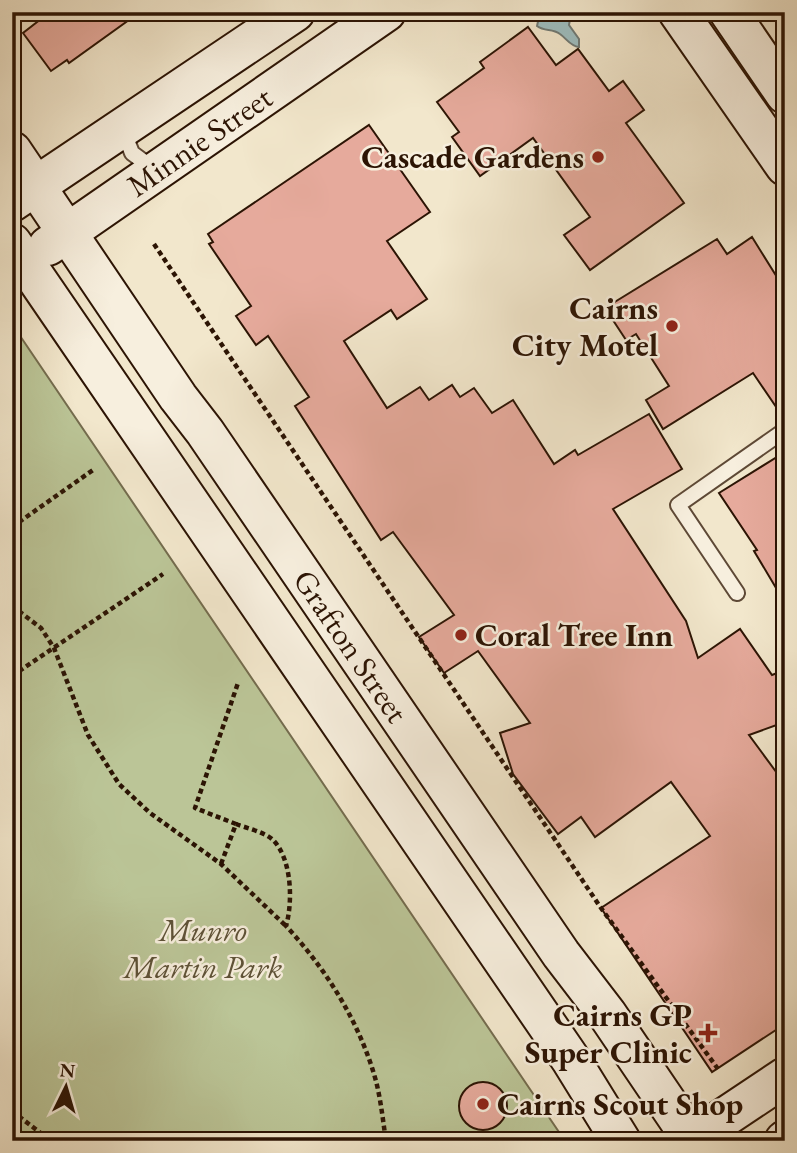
<svg xmlns="http://www.w3.org/2000/svg" width="797" height="1153" viewBox="0 0 797 1153" font-family="'EB Garamond',serif">
<style>
.green{fill:#bbc597;stroke:#746c4e;stroke-width:2}
.water{fill:#9ebec0;stroke:#707a75;stroke-width:2}
.building{fill:#e6aa9c;stroke:#2c1404;stroke-width:2}
.lines{fill:none;stroke-linecap:round;stroke-linejoin:round}
.lane-casing{stroke:#5e4936;stroke-width:18}
.secondary-casing{stroke:#2c1404;stroke-width:42}
.path{stroke:#2c1404;stroke-width:4.5;stroke-dasharray:5 3.5;stroke-linecap:butt}
.lane{stroke:#f7efde;stroke-width:14}
.secondary{stroke:#f7efde;stroke-width:38}
.poi-dot{fill:#8f2418;stroke:#f7efde;stroke-width:2.5}
.labels{text-anchor:middle;stroke-width:5;stroke-linejoin:round;paint-order:stroke}
.street-label{font-size:32px;fill:#2c1404;stroke:#f7efde}
.poi-label{font-size:32px;font-weight:bold;fill:#2c1404;stroke:#f7efde;text-anchor:end}
.park-label{font-size:32px;font-style:italic;fill:#5e5237;stroke:#f7efde}
</style>
<rect width="100%" height="100%" fill="#f2e7cc"/>
<filter id="stains"><feTurbulence type="fractalNoise" baseFrequency=".00286" numOctaves="4"/><feColorMatrix values="0 0 0 0 .2 0 0 0 0 .09 0 0 0 0 .02 0 0 0 .5 -.17"/></filter>
<radialGradient id="worn" r=".72"><stop offset=".6" stop-color="#630" stop-opacity="0"/><stop offset="1" stop-color="#630" stop-opacity=".3"/></radialGradient>
<path class="green" d="M12 324 565 1141H12Z"/>
<path class="water" d="M550 12H566L570 19 569 25 579 39V47C570 46 567 39 560 34 552 28 545 32 537 26L539 17Z"/>
<g class="building">
<path d="M50 12H140L69 63 67 60 51 71 23 33Z"/>
<path d="M528 27 556 65 578 49 609 91 623 81 644 110 626 123 684 203 590 270 564 235 590 217 533 138 480 176 452 137 459 132 437 102 484 68 480 62Z"/>
<path d="M369 125 430 212 387 241 427 299 397 319 391 310 344 341 387 408 420 387 429 400 452 385 460 397 474 388 492 413 513 400 554 464 575 450 578 455 649 414 682 469 613 509 686 621 698 658 740 629 772 675 785 670V722L749 735 785 784V1024L712 1072 601 908 710 836 671 782 595 837 581 817 558 834 513 774 500 733 530 723 478 651 444 673 419 637 454 615 393 532 381 540 295 406 309 397 268 336 256 345 236 316 251 306 209 244 213 242 208 234Z"/>
<path d="M752 237 785 290V420L753 373 663 429 646 400 669 386 636 334 626 340 605 308 717 239 727 254Z"/>
<path d="M785 452V603L754 551 757 550 719 493Z"/>
<circle cx="483" cy="1106" r="24"/>
</g>
<g class="lines">
<g class="lane-casing">
<g id="lane">
<path d="M123 130 132 153 155 170"/>
<path d="M737 593 678 505 785 430"/>
</g>
</g>
<g class="secondary-casing">
<g id="secondary">
<path d="M678 12 785 166"/>
<path d="M729 12 785 94"/>
<path id="s1" d="M12 151 178 397 205 432 561 954 607 1014 693 1141"/>
<path d="M12 202 295 12"/>
<path d="M12 243 571 1060 621 1141"/>
<path id="s2" d="M48 246 386 12"/>
<path d="M689 1141 785 1077"/>
<path d="M784 1141 785 1140"/>
</g>
</g>
<g class="path">
<path d="M154 244 601 908 718 1069"/>
<path d="M12 527 93 470"/>
<path d="M12 606 41 628 54 648 88 735 119 784 150 813 221 864 286 926"/>
<path d="M12 676 163 574"/>
<path d="M12 739 14 742 12 743"/>
<path d="M236 824C246 828 265 832 273 840 292 859 293 902 286 926 327 970 360 1023 376 1081 381 1101 383 1121 386 1141"/>
<path d="M221 864 236 824 195 808 238 683"/>
<path d="M12 1111 51 1141"/>
</g>
<use href="#lane" class="lane"/>
<use href="#secondary" class="secondary"/>
</g>
<g class="poi-dot">
<circle cx="598" cy="157" r="7"/>
<circle cx="672" cy="326" r="7"/>
<circle cx="461" cy="635" r="7"/>
<path d="M704.5 1022.5h7v7h7v7h-7v7h-7v-7h-7v-7h7z"/>
<circle cx="483" cy="1104" r="7"/>
</g>
<g class="labels">
<g class="street-label">
<text dy="11" stroke="none"><textPath href="#s2" startOffset="184">Minnie Street</textPath></text>
<text dy="11" stroke="none"><textPath href="#s1" startOffset="600">Grafton Street</textPath></text>
</g>
<g class="poi-label">
<text x="584" y="168">Cascade Gardens</text>
<text x="658" y="319">Cairns<tspan x="658" dy="37">City Motel</tspan></text>
<text x="475" y="646" text-anchor="start">Coral Tree Inn</text>
<text x="692" y="1026">Cairns GP<tspan x="692" dy="37">Super Clinic</tspan></text>
<text x="497" y="1115" text-anchor="start">Cairns Scout Shop</text>
</g>
<g class="park-label">
<text x="203" y="941">Munro<tspan x="203" dy="37">Martin Park</tspan></text>
</g>
</g>
<rect width="797" height="1153" fill="none" stroke="#f2e7cc" stroke-width="42"/>
<rect x="14" y="14" width="769" height="1125" fill="none" stroke="#2c1404" stroke-width="3.5"/>
<rect x="21" y="21" width="755" height="1111" fill="none" stroke="#2c1404" stroke-width="2"/>
<g transform="translate(66 1087) rotate(5)" stroke="#f7efde" stroke-width="5" paint-order="stroke">
<path d="M0-5L12 26L0 18L-12 26Z" fill="#2c1404"/>
<text y="-10" font-size="19" font-weight="bold" text-anchor="middle" fill="#2c1404">N</text>
</g>
<rect width="100%" height="100%" filter="url(#stains)"/>
<rect width="100%" height="100%" fill="url(#worn)"/>
</svg>
